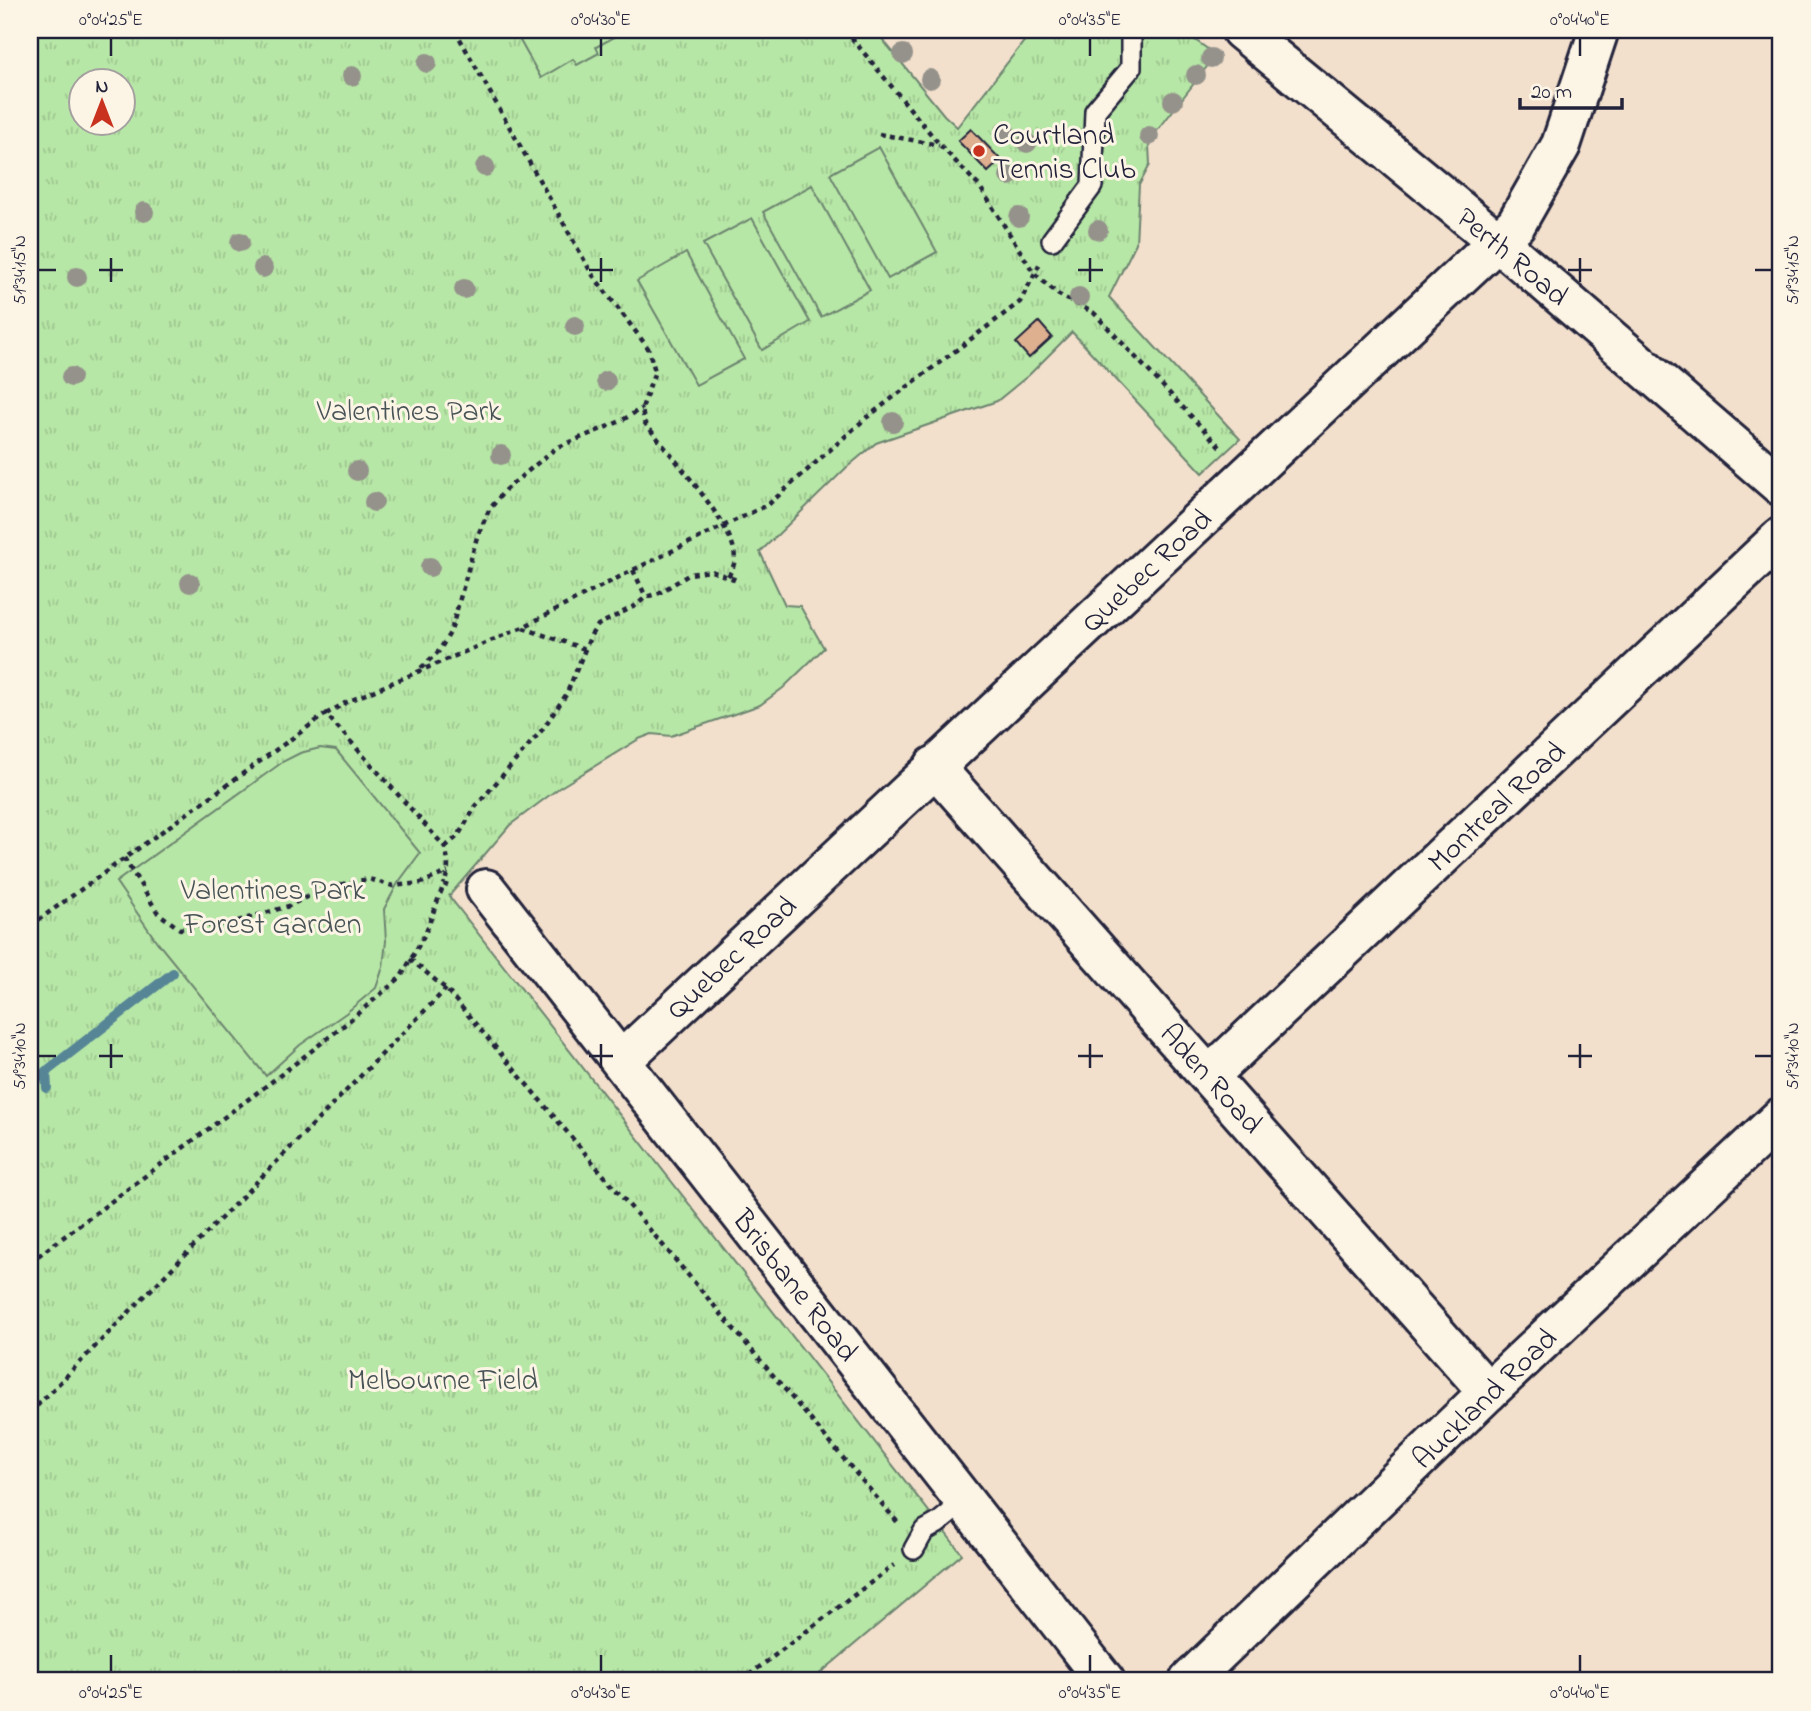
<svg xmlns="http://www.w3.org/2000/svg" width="1811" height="1711" viewBox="0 0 1811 1711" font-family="'Indie Flower',sans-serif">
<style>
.park{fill:url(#park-tufts);stroke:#6c8470;stroke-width:2;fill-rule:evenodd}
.garden{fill:#b7e7a6;stroke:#6c8470;stroke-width:2}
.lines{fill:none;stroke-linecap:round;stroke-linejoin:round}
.stream{stroke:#568696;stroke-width:10}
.building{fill:#dfb090;stroke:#22223b;stroke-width:2}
.service-casing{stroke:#22223b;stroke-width:24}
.minor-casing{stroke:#22223b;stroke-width:44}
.path{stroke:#22223b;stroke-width:4.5;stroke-dasharray:5 5;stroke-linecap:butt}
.service{stroke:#fcf5e5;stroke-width:19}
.minor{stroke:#fcf5e5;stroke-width:38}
.tree{fill:#94928b}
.ticks{fill:none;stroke:#22223b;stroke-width:2.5}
.poi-dot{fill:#c8321e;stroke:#fcf5e5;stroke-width:2.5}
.labels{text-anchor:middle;stroke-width:6;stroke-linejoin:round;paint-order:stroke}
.poi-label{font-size:30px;fill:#22223b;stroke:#fcf5e5;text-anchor:start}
.street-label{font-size:30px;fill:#22223b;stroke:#fcf5e5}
.park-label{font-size:30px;fill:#475356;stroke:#fcf5e5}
.neatline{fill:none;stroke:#22223b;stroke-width:2.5}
.ticks-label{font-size:18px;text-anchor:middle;fill:#22223b}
</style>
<defs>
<pattern id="park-tufts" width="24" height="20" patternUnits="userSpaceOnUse" patternTransform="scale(1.75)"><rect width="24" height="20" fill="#b7e7a6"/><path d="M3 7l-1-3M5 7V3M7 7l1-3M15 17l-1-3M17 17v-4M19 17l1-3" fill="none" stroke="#9dc690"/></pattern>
</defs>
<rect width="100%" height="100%" fill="#f3e0cc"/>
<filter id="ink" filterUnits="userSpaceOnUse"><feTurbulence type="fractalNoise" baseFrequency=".0143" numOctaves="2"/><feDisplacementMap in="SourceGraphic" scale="14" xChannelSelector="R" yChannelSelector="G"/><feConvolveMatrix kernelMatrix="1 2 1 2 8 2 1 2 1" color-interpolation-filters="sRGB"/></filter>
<g filter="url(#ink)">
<path class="park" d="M30 30H875L944 115 957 127 1033 30H1181L1216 55 1154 135 1149 144 1150 165 1139 185 1136 243 1109 297 1240 439 1203 473 1072 332 1029 375 997 401 876 443 846 468 760 552 785 605 800 606 824 648 783 688 760 705 671 736 652 734 639 739 559 788 510 825 449 896 962 1554 811 1681H30ZM80 80H122V122H80Z"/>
<g class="garden">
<path d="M514 30H627L596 47 599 53 577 65 573 59 541 78Z"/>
<path d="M879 147 937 252 888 279 830 174Z"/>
<path d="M812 185 870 290 821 317 763 212Z"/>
<path d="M752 218 810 322 762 350 703 244Z"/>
<path d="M686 253 744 359 696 385 637 281Z"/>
<path d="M320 748 336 750 420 853 398 883 384 909 386 941 383 967 376 988 346 1013 300 1045 266 1076 157 942 116 882 284 761 300 753Z"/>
</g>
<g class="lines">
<g class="stream">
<path d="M46 1071 47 1088"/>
<path d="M30 1084 173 973"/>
</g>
</g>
<g class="building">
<path d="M971 129 1001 160 988 172 958 141Z"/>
<path d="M1039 322 1052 337 1029 358 1016 343Z"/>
</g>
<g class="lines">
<g class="service-casing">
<g id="service">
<path d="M1052 240 1092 186 1095 111 1131 68V30"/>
<path d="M914 1549 924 1531 938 1523 965 1501"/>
</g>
</g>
<g class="minor-casing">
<g id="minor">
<path d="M1241 30 1496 240 1781 486"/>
<path d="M934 766 1488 1392"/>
<path d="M486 889 1105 1681"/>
<path d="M621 1061 1516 224 1561 145 1599 30"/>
<path d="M1210 1075 1781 537"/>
<path d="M1189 1681 1488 1392 1781 1117"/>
</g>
</g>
<g class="path">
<path d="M455 30 592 274 648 348 655 371 642 408 644 422C667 451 728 519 734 550 736 560 734 568 728 576"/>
<path d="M845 30 940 145 980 187 1034 273 1059 295 1094 313 1223 450"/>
<path d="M879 134 939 145"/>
<path d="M633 570 646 597"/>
<path d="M523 628 585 649"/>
<path d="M421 668 439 651 451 631 477 537 489 510 505 490 556 448 621 421 642 408"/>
<path d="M326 714 347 702 523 627 633 570 769 504 866 418 1020 302 1040 263"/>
<path d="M445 847 458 836 476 806 542 730 566 695 591 635 598 625 635 606 646 597 659 593 690 574 711 571 737 580"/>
<path d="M124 858 158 913 180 929 231 923 289 906 318 891 347 883 369 879 393 886 421 883 448 872"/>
<path d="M30 926 326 714 445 847C449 861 449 871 444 884"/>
<path d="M410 959 446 989 899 1524"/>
<path d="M30 1262 270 1083 337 1031 401 977 425 934 444 884 452 888"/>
<path d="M30 1413 446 989"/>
<path d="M741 1681 894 1565"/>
</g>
<use href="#service" class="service"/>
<use href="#minor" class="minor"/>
</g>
<g class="tree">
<circle cx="903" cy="54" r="10"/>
<circle cx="1211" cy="58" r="10"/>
<circle cx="427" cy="63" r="10"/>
<circle cx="1196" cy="75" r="10"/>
<circle cx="352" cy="76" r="10"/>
<circle cx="930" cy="79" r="10"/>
<circle cx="1173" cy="101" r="10"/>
<circle cx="1005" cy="131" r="10"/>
<circle cx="1149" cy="136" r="10"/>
<circle cx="1027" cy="143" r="10"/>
<circle cx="485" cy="167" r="10"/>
<circle cx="1009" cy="176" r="10"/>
<circle cx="144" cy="212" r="10"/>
<circle cx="1019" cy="217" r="10"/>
<circle cx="1098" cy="230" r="10"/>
<circle cx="240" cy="242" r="10"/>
<circle cx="263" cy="268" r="10"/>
<circle cx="77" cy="277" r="10"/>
<circle cx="464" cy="289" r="10"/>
<circle cx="1079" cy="297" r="10"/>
<circle cx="575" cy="326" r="10"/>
<circle cx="71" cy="377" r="10"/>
<circle cx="606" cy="381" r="10"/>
<circle cx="893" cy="422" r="10"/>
<circle cx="501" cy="455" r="10"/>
<circle cx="357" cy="471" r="10"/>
<circle cx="374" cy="502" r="10"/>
<circle cx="430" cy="567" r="10"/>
<circle cx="190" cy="583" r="10"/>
</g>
</g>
<path class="ticks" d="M111 38V56M601 38V56M1090 38V56M1580 38V56M111 258V282M601 258V282M1090 258V282M1580 258V282M38 270H56M99 270H123M589 270H613M1078 270H1103M1568 270H1592M1755 270H1772M111 1044V1068M601 1044V1068M1090 1044V1068M1580 1044V1068M38 1056H56M99 1056H123M589 1056H613M1078 1056H1103M1568 1056H1592M1755 1056H1772M111 1655V1672M601 1655V1672M1090 1655V1672M1580 1655V1672"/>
<circle class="poi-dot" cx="979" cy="151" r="7"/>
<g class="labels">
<g class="poi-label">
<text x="993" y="144">Courtland<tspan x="993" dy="34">Tennis Club</tspan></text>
</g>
<g class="street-label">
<text transform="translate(1513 256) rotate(40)" y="10">Perth Road</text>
<text transform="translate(1146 570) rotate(-43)" y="10">Quebec Road</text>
<text transform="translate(1496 806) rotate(-43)" y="10">Montreal Road</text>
<text transform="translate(731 957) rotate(-43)" y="10">Quebec Road</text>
<text transform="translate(1212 1078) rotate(48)" y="10">Aden Road</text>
<text transform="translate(796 1285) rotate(52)" y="10">Brisbane Road</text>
<text transform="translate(1484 1398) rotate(-44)" y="10">Auckland Road</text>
</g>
<g class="park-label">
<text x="409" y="420">Valentines Park</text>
<text x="273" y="899">Valentines Park<tspan x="273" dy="34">Forest Garden</tspan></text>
<text x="443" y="1389">Melbourne Field</text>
</g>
</g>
<rect width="1811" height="1711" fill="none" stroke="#fcf5e5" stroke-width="77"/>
<g transform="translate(102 102)"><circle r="33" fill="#fcf5e5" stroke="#a5a1a1" stroke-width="2"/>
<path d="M0-5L12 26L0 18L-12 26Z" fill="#c8321e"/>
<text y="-10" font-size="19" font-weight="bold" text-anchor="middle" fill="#22223b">N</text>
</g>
<path d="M1520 98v10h102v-10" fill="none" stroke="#22223b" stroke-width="3.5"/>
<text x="1531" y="98" font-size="21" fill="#22223b" stroke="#fcf5e5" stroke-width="5" paint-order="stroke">20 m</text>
<rect x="38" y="38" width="1734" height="1634" class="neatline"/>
<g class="ticks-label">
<text x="111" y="25">0°04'25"E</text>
<text x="601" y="25">0°04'30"E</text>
<text x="1090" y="25">0°04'35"E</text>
<text x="1580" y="25">0°04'40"E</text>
<text transform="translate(19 270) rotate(-90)" y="6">51°34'15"N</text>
<text transform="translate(1792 270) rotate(-90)" y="6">51°34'15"N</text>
<text transform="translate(19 1056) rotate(-90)" y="6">51°34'10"N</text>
<text transform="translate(1792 1056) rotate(-90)" y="6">51°34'10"N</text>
<text x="111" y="1698">0°04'25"E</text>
<text x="601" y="1698">0°04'30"E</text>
<text x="1090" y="1698">0°04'35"E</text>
<text x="1580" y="1698">0°04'40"E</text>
</g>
</svg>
